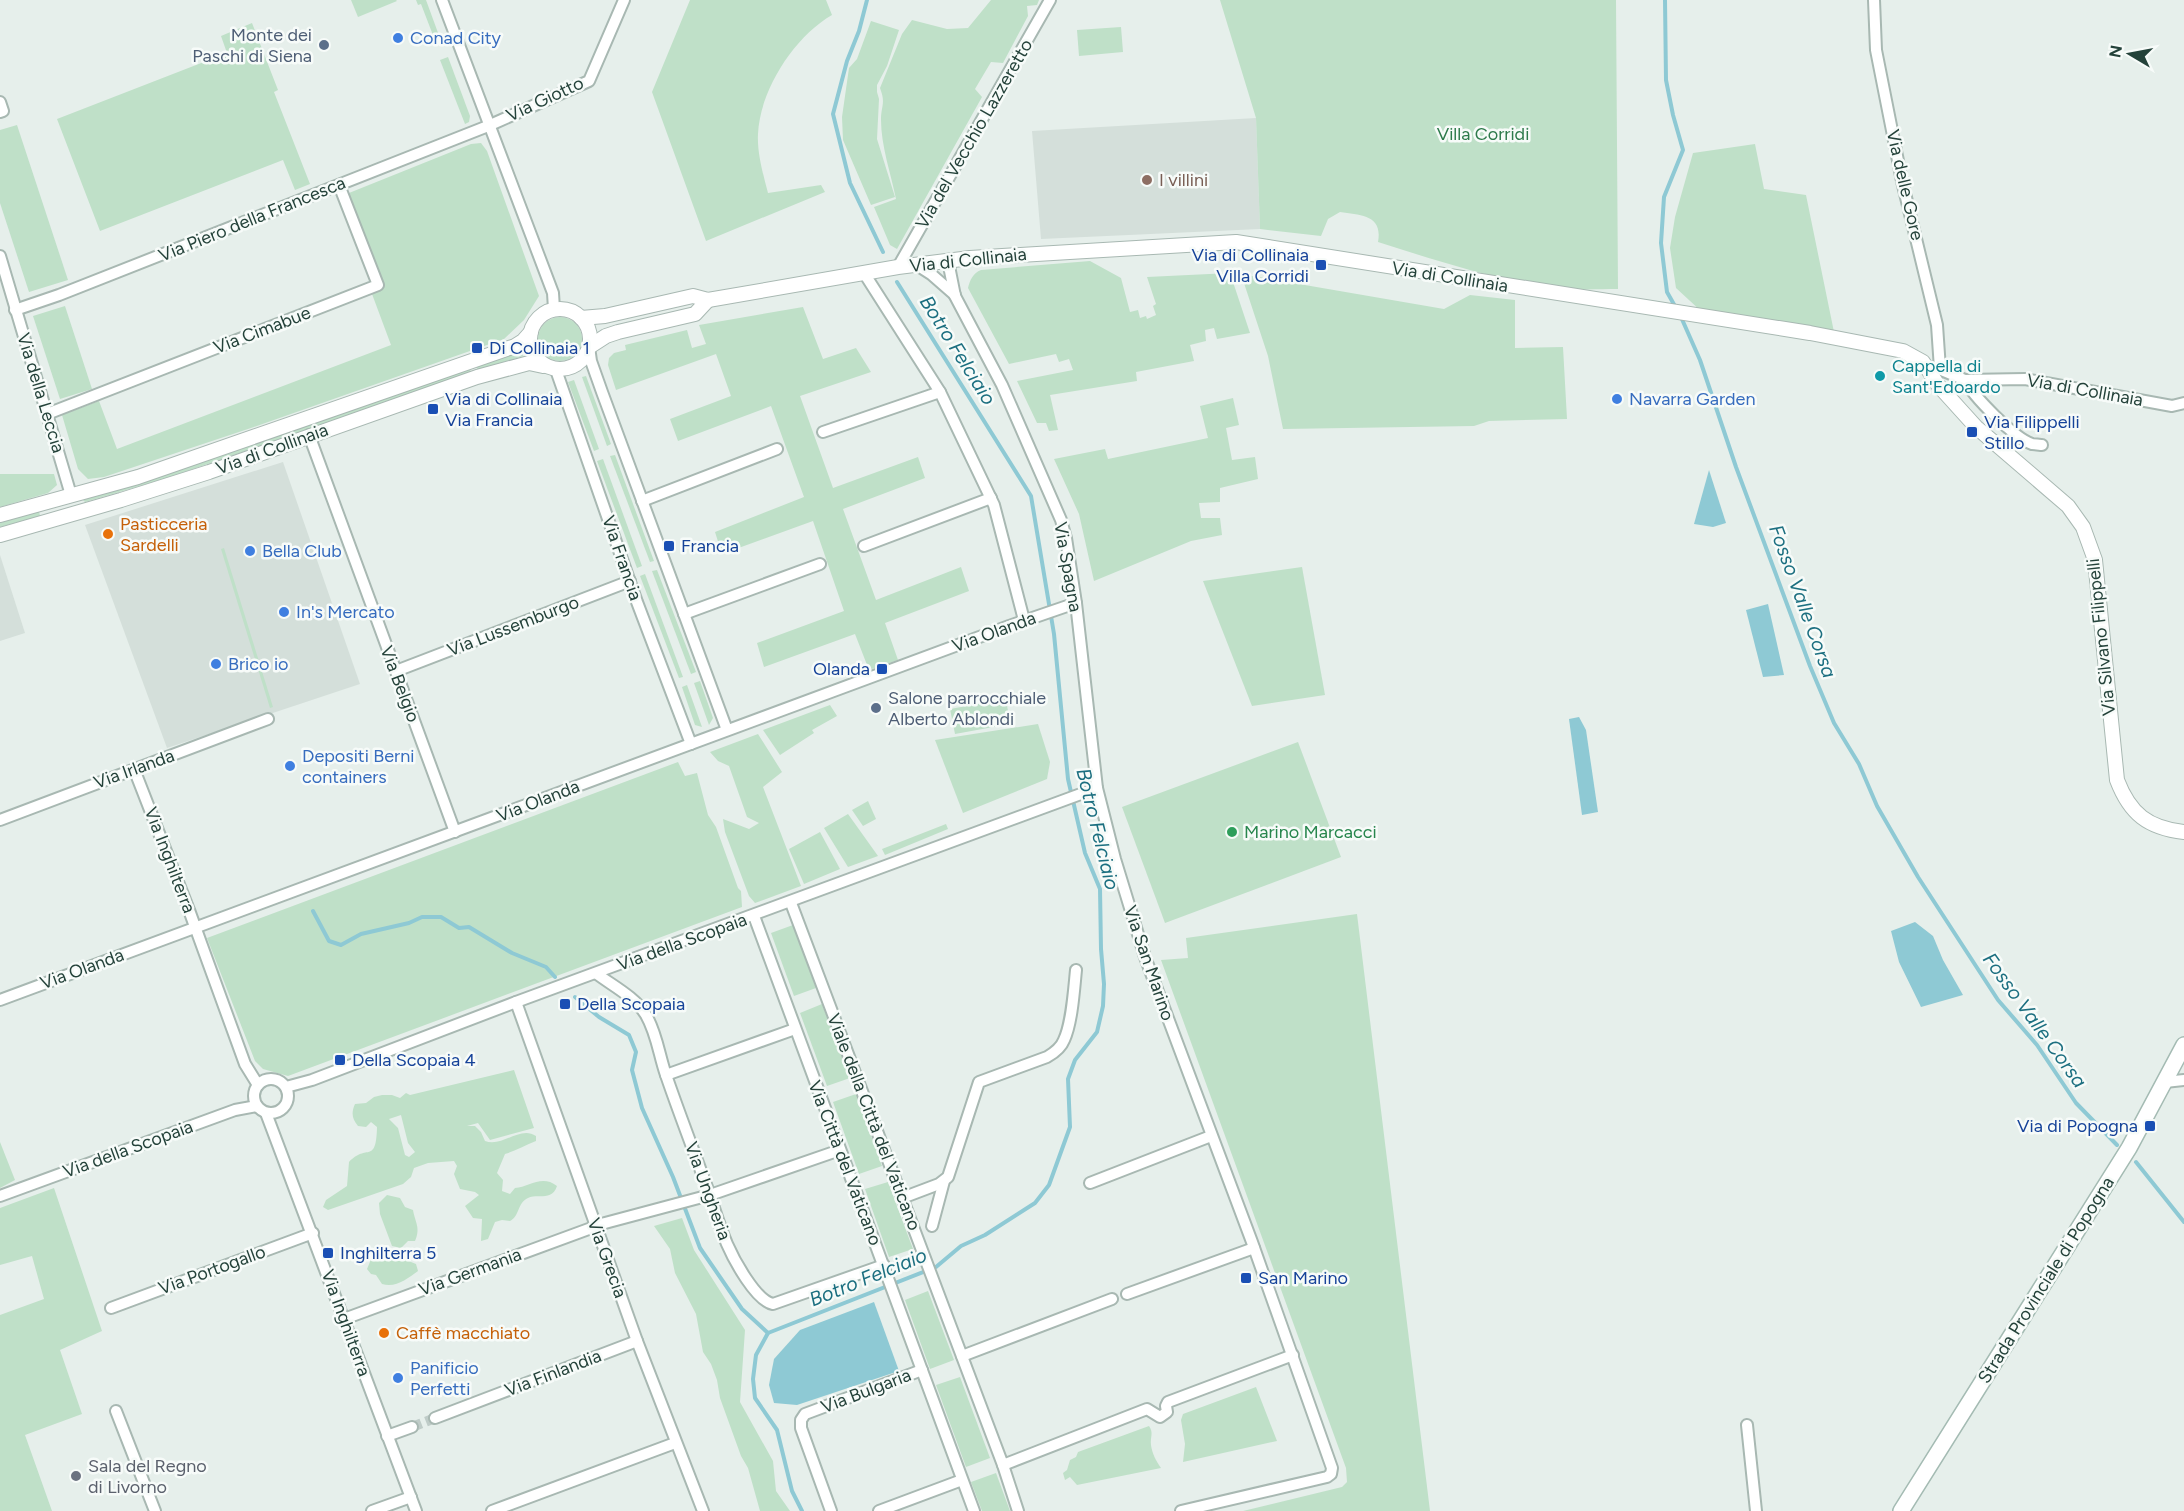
<svg xmlns="http://www.w3.org/2000/svg" width="2184" height="1511" viewBox="0 0 2184 1511" font-family="Figtree,sans-serif">
<style>
.built{fill:#d4dfda}
.green{fill:#bfe0c8;fill-rule:evenodd}
.water{fill:#8ec9d4}
.lines{fill:none;stroke-linecap:round;stroke-linejoin:round}
.stream{stroke:#8ec9d4;stroke-width:4}
.minor-tunnel{stroke:#bfccc8;stroke-width:10;stroke-dasharray:10 5;stroke-linecap:butt}
.minor-casing{stroke:#a8b8b2;stroke-width:14}
.tertiary-casing{stroke:#a8b8b2;stroke-width:16}
.secondary-casing{stroke:#a4bbb3;stroke-width:18}
.minor{stroke:#fff;stroke-width:10}
.tertiary{stroke:#fff;stroke-width:14}
.secondary{stroke:#fff;stroke-width:15}
.shop-dot{fill:#3f7fe0;stroke:#f7fbf9;stroke-width:2}
.service-dot{fill:#5c6f8a;stroke:#f7fbf9;stroke-width:2}
.education-dot{fill:#8d6e63;stroke:#f7fbf9;stroke-width:2}
.transit-dot{fill:#1a4fb4;stroke:#f7fbf9;stroke-width:2}
.culture-dot{fill:#0f9aa8;stroke:#f7fbf9;stroke-width:2}
.food-dot{fill:#e8710a;stroke:#f7fbf9;stroke-width:2}
.leisure-dot{fill:#2e9e5b;stroke:#f7fbf9;stroke-width:2}
.worship-dot{fill:#6b7280;stroke:#f7fbf9;stroke-width:2}
.labels{text-anchor:middle;stroke-width:5;stroke-linejoin:round;paint-order:stroke}
.service-label{font-size:18px;fill:#4e5e75;stroke:#f7fbf9;text-anchor:end}
.shop-label{font-size:18px;fill:#366cbe;stroke:#f7fbf9;text-anchor:start}
.street-label{font-size:18px;fill:#24423a;stroke:#f7fbf9}
.park-label{font-size:18px;fill:#2d7a4b;stroke:#f7fbf9}
.education-label{font-size:18px;fill:#785e54;stroke:#f7fbf9;text-anchor:start}
.transit-label{font-size:18px;fill:#164399;stroke:#f7fbf9;text-anchor:start}
.culture-label{font-size:18px;fill:#0d838f;stroke:#f7fbf9;text-anchor:start}
.food-label{font-size:18px;fill:#c56008;stroke:#f7fbf9;text-anchor:start}
.leisure-label{font-size:18px;fill:#27864d;stroke:#f7fbf9;text-anchor:start}
.worship-label{font-size:18px;fill:#5b616d;stroke:#f7fbf9;text-anchor:start}
.water-label{font-size:20px;font-style:italic;fill:#1c6f80;stroke:#f7fbf9}
</style>
<rect width="100%" height="100%" fill="#e6efeb"/>
<g class="built">
<path d="M1256 118 1260 229 1041 239 1032 131Z"/>
<path d="M283 462 360 684 167 748 85 525Z"/>
<path d="M0 555 25 633 0 641Z"/>
</g>
<g class="green">
<path d="M351 0H396L397 1 358 17Z"/>
<path d="M416 0H426L441 41 436 43 421 4 418 5Z"/>
<path d="M690 0H826L832 15C794 37 760 90 758 134 757 153 763 174 768 193L821 185 825 192 706 241 652 92Z"/>
<path d="M991 0H1039L1037 5 1027 6 1028 16 1003 63 991 62 975 89 982 97 897 249 890 245 874 207 896 199C891 174 881 146 881 120 881 105 886 104 880 88L902 34 912 20 947 29 968 28Z"/>
<path d="M1220 0H1616L1618 289C1603 289 1587 290 1572 289 1507 284 1441 262 1378 242 1383 215 1361 215 1340 212L1328 219 1321 236 1260 229 1256 118Z"/>
<path d="M871 21 899 30 887 66 877 85V92L879 99 877 139 895 197 871 205 843 140 842 117 849 68 857 59Z"/>
<path d="M252 23 278 90 274 92 310 184 295 190 283 160 100 231 57 119 227 53 221 36Z"/>
<path d="M1121 27 1123 52 1079 56 1077 30Z"/>
<path d="M448 57 470 116 469 122 465 124 440 60Z"/>
<path d="M17 125 68 280 29 292 0 203V130Z"/>
<path d="M481 143 487 151 539 296 524 320 504 339 251 428 104 477 88 479 78 469 62 415 99 401 117 449 391 345 372 294 384 287 349 193 471 144Z"/>
<path d="M1755 144 1764 189 1806 195 1834 332 1702 312 1676 288 1670 248 1675 217 1693 153Z"/>
<path d="M1090 261 1121 278 1130 312 1138 310 1140 318 1146 316 1147 319 1156 315 1153 306 1156 304 1147 277 1230 273 1250 333 1217 339 1214 328 1205 330 1206 341 1190 345 1194 361 1136 372 1137 381 1050 395 1058 430 1049 431 1046 423H1037L1017 381 1073 370 1069 359 1059 362 1056 354 1009 364 968 288C970 280 973 273 981 270Z"/>
<path d="M1241 274 1444 309 1470 295 1515 300V348L1563 347 1567 419 1489 421 1474 426 1283 429 1268 356Z"/>
<path d="M65 306 92 389 60 399 33 316Z"/>
<path d="M803 307 823 359 856 348 871 372 800 396 833 488 918 457 925 478 843 509 876 600 961 567 969 591 885 623 898 660 869 670 855 634 764 667 757 643 844 611 813 521 722 554 715 532 804 497 771 406 678 441 670 419 731 396 716 354 616 390 608 365 609 358 614 353 626 350 625 345 687 330 692 348 706 344 699 325Z"/>
<circle cx="560" cy="339" r="22"/>
<path d="M520 350 523 356 478 370 476 366Z"/>
<path d="M470 369 471 373 167 478 85 502 82 499Z"/>
<path d="M586 376 611 444 607 446 582 377Z"/>
<path d="M574 380 599 449 594 451 568 382Z"/>
<path d="M1233 398 1239 425 1226 428 1232 460 1255 457 1258 479 1220 488V502L1199 503 1201 518H1220L1222 535 1191 541 1094 581 1079 514 1054 459 1105 449 1108 459 1208 438 1200 406Z"/>
<path d="M615 455 654 561 650 562 610 456Z"/>
<path d="M603 459 642 566 637 568 597 461Z"/>
<path d="M0 474H54L57 485 48 493 0 507Z"/>
<path d="M39 511 40 516 0 527V523Z"/>
<path d="M224 548 273 707 270 708 221 549Z"/>
<path d="M1302 567 1325 695 1252 706 1203 581Z"/>
<path d="M657 570 696 672 691 674 652 571Z"/>
<path d="M645 574 683 677 679 678 640 576Z"/>
<path d="M700 681 713 718 709 725 694 683Z"/>
<path d="M687 685 702 727 695 725 682 687Z"/>
<path d="M1006 699 1010 724 955 734 950 709Z"/>
<path d="M830 705 837 716 812 730 814 733 780 755 763 730Z"/>
<path d="M1038 724 1050 762 1047 779 963 813 935 740Z"/>
<path d="M758 734 782 772 763 787 801 886 755 903 749 896 725 832 723 819 749 829 759 823 747 817 729 766 718 761 710 752Z"/>
<path d="M1298 742 1341 857 1165 923 1122 807Z"/>
<path d="M678 762 685 776 697 773 708 815 716 827 738 888 741 891 742 907 288 1076 263 1069 255 1061 207 938Z"/>
<path d="M868 801 876 819 863 826 852 810Z"/>
<path d="M848 814 878 856 848 867 824 828Z"/>
<path d="M946 824 948 829 885 855 882 849Z"/>
<path d="M820 832 840 869 804 884 789 849Z"/>
<path d="M1357 914 1430 1511H1243L1342 1487 1347 1482 1346 1468 1161 960 1188 958 1186 938Z"/>
<path d="M793 925 816 988 794 996 771 933Z"/>
<path d="M822 1004 850 1078 827 1086 800 1013Z"/>
<path d="M514 1070 534 1128 490 1140 478 1123 467 1126H475L481 1132 485 1141C502 1148 520 1125 536 1136V1141C525 1145 516 1151 505 1154L497 1173 503 1180 502 1191 510 1194 515 1188C529 1187 542 1174 557 1186 552 1202 537 1193 528 1198 517 1203 520 1216 510 1221L502 1220 495 1222 488 1239 481 1241 482 1219 473 1218 465 1206 479 1195 475 1192 460 1189 454 1174 457 1166 454 1161 428 1163 414 1168 411 1177 403 1184 328 1210 323 1207 326 1200 347 1186 349 1162C367 1143 376 1165 377 1127L371 1122 366 1127 358 1126C352 1119 351 1113 355 1104L366 1103 374 1097 382 1095H392L400 1098 406 1093 410 1095ZM401 1115 408 1143 415 1152 409 1157 405 1155 398 1128 389 1119Z"/>
<path d="M856 1094 882 1166 859 1174 833 1102Z"/>
<path d="M0 1142 15 1180 0 1188Z"/>
<path d="M888 1182 913 1249 889 1257 865 1189Z"/>
<path d="M54 1188 102 1331 60 1350 82 1414 25 1435 52 1511H0V1315L44 1299 32 1256 0 1265V1208Z"/>
<path d="M387 1195 400 1198 405 1207 413 1210C415 1222 421 1228 415 1241H408L401 1248 392 1246 380 1214 379 1203Z"/>
<path d="M682 1218 694 1250 745 1330 740 1402 773 1461 776 1491 790 1511H760L748 1468 741 1456 720 1398 717 1380 711 1364 703 1352 696 1314 675 1273 670 1249 654 1226Z"/>
<path d="M382 1252 398 1261 406 1260 416 1264 418 1271C407 1279 396 1288 382 1284L376 1275 371 1274 367 1269 372 1257Z"/>
<path d="M928 1291 954 1360 930 1369 905 1300Z"/>
<path d="M960 1377 990 1458 966 1467 936 1385Z"/>
<path d="M1256 1387 1277 1441 1183 1462 1185 1444 1181 1420 1183 1414Z"/>
<path d="M1149 1426C1154 1433 1150 1437 1151 1445 1152 1453 1156 1461 1161 1468L1077 1485 1070 1477 1065 1480 1063 1473 1067 1470 1070 1460 1076 1457 1078 1452Z"/>
<path d="M996 1473 1010 1511H982L971 1482Z"/>
</g>
<g class="water">
<path d="M1709 470 1726 523 1713 527 1694 524Z"/>
<path d="M1768 604 1784 675 1763 677 1746 610Z"/>
<path d="M1579 717 1586 730 1598 812 1582 815 1569 719Z"/>
<path d="M1915 922 1933 936 1943 960 1963 995 1921 1007 1899 962 1891 931Z"/>
<path d="M874 1302 899 1371 797 1405 774 1403 769 1385 774 1359 800 1330Z"/>
</g>
<g class="lines">
<g class="stream">
<path d="M867 0 859 31 847 61 833 114 850 183 883 252"/>
<path d="M1665 0 1666 80 1673 115 1683 150 1664 197 1661 243 1667 292 1676 308"/>
<path d="M1681 317 1700 360 1736 467 1810 666 1834 723 1859 764 1877 806 1918 877 1998 1000 2037 1045 2076 1103 2117 1145"/>
<path d="M313 911 329 941 341 945 361 934 409 923 422 917H441L459 928 469 927 512 953 546 967 555 977"/>
<path d="M575 997 599 1017 629 1035 636 1052 632 1070 642 1108 673 1177 700 1248 742 1309 768 1333"/>
<path d="M2136 1162 2184 1222"/>
<path d="M802 1511 792 1491 777 1430 755 1398 753 1379 756 1355 768 1333 936 1267 961 1246 985 1235 1035 1203 1049 1185 1070 1127 1068 1079 1075 1060 1097 1032 1103 1006 1104 984 1101 949 1100 889 1085 853 1068 779 1054 634 1031 496 897 282"/>
</g>
<path class="minor-tunnel" d="M412 1427 435 1418"/>
<g class="minor-casing">
<g id="minor">
<path d="M442 0 553 293 554 309"/>
<path d="M1874 0 1876 50 1902 181 1937 325 1940 369"/>
<path d="M0 102 3 111 0 112"/>
<path d="M0 256 71 495"/>
<path d="M948 261 955 296 1002 385 1061 520 1066 538 1076 603 1097 788 1115 859 1145 957 1252 1242 1332 1468 1331 1474 1327 1477 1181 1511"/>
<path d="M917 265 931 274 955 295"/>
<path d="M898 267 1050 0"/>
<path d="M864 273 940 392 994 505 1024 620"/>
<path d="M15 310 59 295 488 126 589 81 624 0"/>
<path d="M589 347 591 361 602 392 727 730"/>
<path d="M1934 367 1965 380 2025 379 2172 406 2184 403"/>
<path d="M556 370 637 602 691 744"/>
<path d="M1965 380C1973 396 2014 438 2032 444 2033 444 2041 445 2042 445"/>
<path d="M47 414 378 285 339 185"/>
<path d="M823 432 940 392"/>
<path d="M309 435 455 832"/>
<path d="M642 501 777 449"/>
<path d="M864 546 991 498"/>
<path d="M684 614 820 564"/>
<path d="M396 671 630 581"/>
<path d="M134 769 189 910 245 1064 258 1085"/>
<path d="M0 820 268 719"/>
<path d="M791 903 1003 1465 1018 1511"/>
<path d="M754 916 974 1511"/>
<path d="M597 974C613 986 635 997 646 1015 657 1034 659 1055 666 1075 678 1110 691 1144 704 1179 712 1200 718 1223 727 1244 734 1260 756 1301 773 1304L884 1265"/>
<path d="M0 1000 1009 626 1076 603"/>
<path d="M516 1002 637 1341 703 1511"/>
<path d="M666 1075 795 1029"/>
<circle cx="271" cy="1096" r="17"/>
<path d="M2165 1082 2184 1080"/>
<path d="M286 1087 312 1080 516 1002 1097 788"/>
<path d="M266 1113 416 1511"/>
<path d="M1090 1183 1211 1136"/>
<path d="M0 1196 235 1110 257 1106"/>
<path d="M902 1198 939 1184 948 1177 979 1082 1047 1057C1054 1053 1061 1048 1064 1040 1072 1023 1074 990 1076 970"/>
<path d="M932 1226 944 1181"/>
<path d="M1127 1294 1254 1248"/>
<path d="M111 1308 313 1233"/>
<path d="M344 1319 605 1223 710 1195 840 1150"/>
<path d="M962 1356 1112 1299"/>
<path d="M116 1411 155 1511"/>
<path d="M435 1418 637 1341"/>
<path d="M1747 1425 1756 1511"/>
<path d="M387 1436 412 1427"/>
<path d="M1003 1465 1147 1409 1160 1417 1167 1412 1166 1406 1168 1402 1293 1355"/>
<path d="M372 1511 411 1497"/>
<path d="M492 1511 675 1443"/>
<path d="M831 1511 801 1428V1420L805 1414 922 1370"/>
<path d="M879 1511 962 1480"/>
</g>
</g>
<g class="tertiary-casing">
<g id="tertiary">
<circle cx="560" cy="339" r="30"/>
<path d="M581 318 605 316 693 296 708 300 898 267 970 258 1236 242 1810 333 1903 351 1923 362 1938 385 1976 427 2068 506 2083 527 2095 560 2117 780C2130 814 2148 828 2184 832"/>
<path d="M589 347 606 336 618 332 695 314 708 300"/>
<path d="M0 515 138 477 515 346 523 341 531 332"/>
<path d="M0 535 121 500 209 472 477 377 529 363 543 366"/>
</g>
</g>
<g class="secondary-casing">
<path id="secondary" d="M1901 1511 2129 1148 2184 1045"/>
</g>
<use href="#minor" class="minor"/>
<use href="#tertiary" class="tertiary"/>
<use href="#secondary" class="secondary"/>
</g>
<g class="shop-dot">
<circle cx="398" cy="38" r="6"/>
<circle cx="1617" cy="399" r="6"/>
<circle cx="250" cy="551" r="6"/>
<circle cx="284" cy="612" r="6"/>
<circle cx="216" cy="664" r="6"/>
<circle cx="290" cy="766" r="6"/>
<circle cx="398" cy="1378" r="6"/>
</g>
<g class="service-dot">
<circle cx="324" cy="45" r="6"/>
<circle cx="876" cy="708" r="6"/>
</g>
<circle class="education-dot" cx="1147" cy="180" r="6"/>
<g class="transit-dot">
<rect x="1315" y="259" width="12" height="12" rx="3"/>
<rect x="471" y="342" width="12" height="12" rx="3"/>
<rect x="427" y="403" width="12" height="12" rx="3"/>
<rect x="1966" y="426" width="12" height="12" rx="3"/>
<rect x="663" y="540" width="12" height="12" rx="3"/>
<rect x="876" y="663" width="12" height="12" rx="3"/>
<rect x="559" y="998" width="12" height="12" rx="3"/>
<rect x="334" y="1054" width="12" height="12" rx="3"/>
<rect x="2144" y="1120" width="12" height="12" rx="3"/>
<rect x="322" y="1247" width="12" height="12" rx="3"/>
<rect x="1240" y="1272" width="12" height="12" rx="3"/>
</g>
<circle class="culture-dot" cx="1880" cy="376" r="6"/>
<g class="food-dot">
<circle cx="108" cy="534" r="6"/>
<circle cx="384" cy="1333" r="6"/>
</g>
<circle class="leisure-dot" cx="1232" cy="832" r="6"/>
<circle class="worship-dot" cx="76" cy="1476" r="6"/>
<g class="labels">
<g class="service-label">
<text x="312" y="41">Monte dei<tspan x="312" dy="21">Paschi di Siena</tspan></text>
<text x="888" y="704" text-anchor="start">Salone parrocchiale<tspan x="888" dy="21">Alberto Ablondi</tspan></text>
</g>
<g class="shop-label">
<text x="410" y="44">Conad City</text>
<text x="1629" y="405">Navarra Garden</text>
<text x="262" y="557">Bella Club</text>
<text x="296" y="618">In's Mercato</text>
<text x="228" y="670">Brico io</text>
<text x="302" y="762">Depositi Berni<tspan x="302" dy="21">containers</tspan></text>
<text x="410" y="1374">Panificio<tspan x="410" dy="21">Perfetti</tspan></text>
</g>
<g class="street-label">
<text transform="translate(545 99) rotate(-25)" y="6">Via Giotto</text>
<text transform="translate(974 134) rotate(-60)" y="6">Via del Vecchio Lazzeretto</text>
<text transform="translate(1905 185) rotate(77)" y="6">Via delle Gore</text>
<text transform="translate(252 219) rotate(-22)" y="6">Via Piero della Francesca</text>
<text transform="translate(968 260) rotate(-6)" y="6">Via di Collinaia</text>
<text transform="translate(1450 277) rotate(9)" y="6">Via di Collinaia</text>
<text transform="translate(262 330) rotate(-21)" y="6">Via Cimabue</text>
<text transform="translate(2085 390) rotate(10)" y="6">Via di Collinaia</text>
<text transform="translate(41 393) rotate(73)" y="6">Via della Leccia</text>
<text transform="translate(272 449) rotate(-20)" y="6">Via di Collinaia</text>
<text transform="translate(622 558) rotate(71)" y="6">Via Francia</text>
<text transform="translate(1068 567) rotate(80)" y="6">Via Spagna</text>
<text transform="translate(513 626) rotate(-21)" y="6">Via Lussemburgo</text>
<text transform="translate(994 632) rotate(-20)" y="6">Via Olanda</text>
<text transform="translate(2101 637) rotate(-96)" y="6">Via Silvano Filippelli</text>
<text transform="translate(400 684) rotate(69)" y="6">Via Belgio</text>
<text transform="translate(134 769) rotate(-20)" y="6">Via Irlanda</text>
<text transform="translate(538 801) rotate(-21)" y="6">Via Olanda</text>
<text transform="translate(170 860) rotate(69)" y="6">Via Inghilterra</text>
<text transform="translate(682 942) rotate(-20)" y="6">Via della Scopaia</text>
<text transform="translate(1149 963) rotate(71)" y="6">Via San Marino</text>
<text transform="translate(82 969) rotate(-20)" y="6">Via Olanda</text>
<text transform="translate(874 1122) rotate(69)" y="6">Viale della Città del Vaticano</text>
<text transform="translate(128 1149) rotate(-20)" y="6">Via della Scopaia</text>
<text transform="translate(845 1163) rotate(69)" y="6">Via Città del Vaticano</text>
<text transform="translate(708 1191) rotate(70)" y="6">Via Ungheria</text>
<text transform="translate(607 1258) rotate(70)" y="6">Via Grecia</text>
<text transform="translate(212 1270) rotate(-20)" y="6">Via Portogallo</text>
<text transform="translate(470 1272) rotate(-20)" y="6">Via Germania</text>
<text transform="translate(2046 1280) rotate(-58)" y="6">Strada Provinciale di Popogna</text>
<text transform="translate(346 1323) rotate(70)" y="6">Via Inghilterra</text>
<text transform="translate(553 1373) rotate(-21)" y="6">Via Finlandia</text>
<text transform="translate(866 1391) rotate(-21)" y="6">Via Bulgaria</text>
</g>
<g class="park-label">
<text x="1483" y="140">Villa Corridi</text>
</g>
<g class="education-label">
<text x="1159" y="186">I villini</text>
</g>
<g class="transit-label">
<text x="1309" y="261" text-anchor="end">Via di Collinaia<tspan x="1309" dy="21">Villa Corridi</tspan></text>
<text x="489" y="354">Di Collinaia 1</text>
<text x="445" y="405">Via di Collinaia<tspan x="445" dy="21">Via Francia</tspan></text>
<text x="1984" y="428">Via Filippelli<tspan x="1984" dy="21">Stillo</tspan></text>
<text x="681" y="552">Francia</text>
<text x="870" y="675" text-anchor="end">Olanda</text>
<text x="577" y="1010">Della Scopaia</text>
<text x="352" y="1066">Della Scopaia 4</text>
<text x="2138" y="1132" text-anchor="end">Via di Popogna</text>
<text x="340" y="1259">Inghilterra 5</text>
<text x="1258" y="1284">San Marino</text>
</g>
<g class="culture-label">
<text x="1892" y="372">Cappella di<tspan x="1892" dy="21">Sant'Edoardo</tspan></text>
</g>
<g class="food-label">
<text x="120" y="530">Pasticceria<tspan x="120" dy="21">Sardelli</tspan></text>
<text x="396" y="1339">Caffè macchiato</text>
</g>
<g class="leisure-label">
<text x="1244" y="838">Marino Marcacci</text>
</g>
<g class="worship-label">
<text x="88" y="1472">Sala del Regno<tspan x="88" dy="21">di Livorno</tspan></text>
</g>
<g class="water-label">
<text transform="translate(958 350) rotate(58)" y="7">Botro Felciaio</text>
<text transform="translate(1803 601) rotate(70)" y="7">Fosso Valle Corsa</text>
<text transform="translate(1098 829) rotate(76)" y="7">Botro Felciaio</text>
<text transform="translate(2035 1020) rotate(54)" y="7">Fosso Valle Corsa</text>
<text transform="translate(868 1277) rotate(-22)" y="7">Botro Felciaio</text>
</g>
</g>
<g transform="translate(2130 54) rotate(280)" stroke="#f7fbf9" stroke-width="4.5" paint-order="stroke">
<path d="M0-4.5L10 22L0 15L-10 22Z" fill="#24423a"/>
<text y="-9" font-size="16" font-weight="bold" text-anchor="middle" fill="#24423a">N</text>
</g>
</svg>
